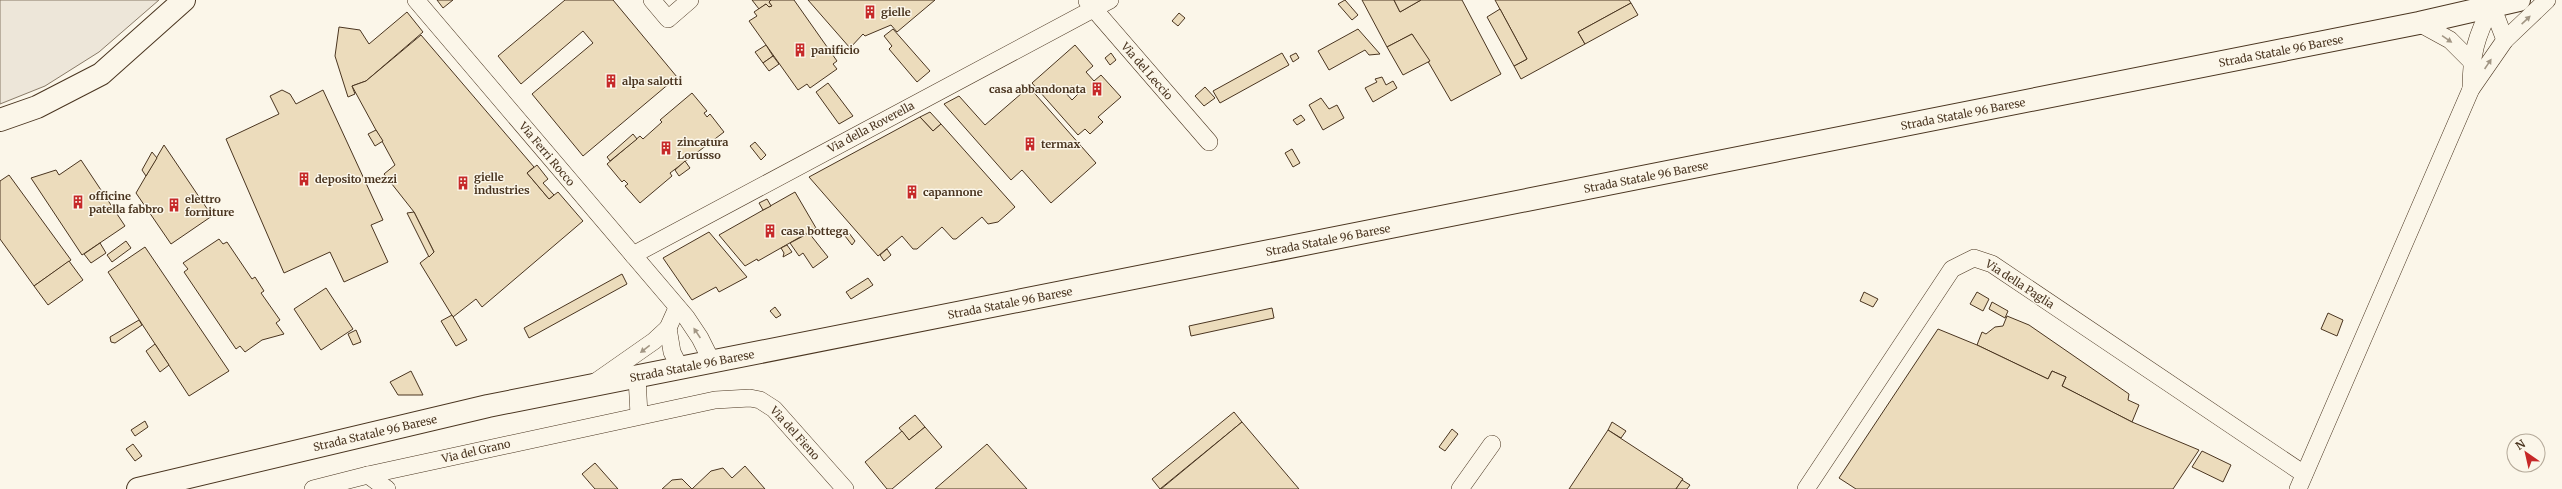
<svg xmlns="http://www.w3.org/2000/svg" width="2562" height="489" viewBox="0 0 2562 489" font-family="Merriweather,serif">
<style>
.green{fill:#ede6d9;stroke:#887966}
.building{fill:#ecdcbc;stroke:#4a3520;fill-rule:evenodd}
.lines{fill:none;stroke-linecap:round;stroke-linejoin:round}
.street-casing{stroke:#4a3520;stroke-width:18}
.secondary-casing{stroke:#4a3520;stroke-width:24}
.primary-casing{stroke:#4a3520;stroke-width:24}
.street{stroke:#fbf6e9;stroke-width:17}
.secondary{stroke:#fbf6e9;stroke-width:22}
.primary{stroke:#fbf6e9;stroke-width:22}
.oneway{fill:#a29684}
.labels{text-anchor:middle;stroke-width:3;stroke-linejoin:round;paint-order:stroke}
.poi-label{font-size:11px;font-weight:bold;fill:#4a3520;stroke:#fbf6e9;text-anchor:start}
.street-label{font-size:11px;fill:#4a3520;stroke:#fbf6e9}
</style>
<rect width="100%" height="100%" fill="#fbf6e9"/>
<path class="green" d="M0 0H159L99 52 45 86 0 104Z"/>
<g class="building">
<path d="M437 0H453L443 8Z"/>
<path d="M565 0H613L677 77 583 156 532 94 593 43 583 31 521 84 498 56Z"/>
<path d="M752 0H771L769 2 772 6 769 7 766 4 759 9Z"/>
<path d="M771 0H794L837 61 833 64 837 69 810 88 807 84 798 90 749 21 757 16 754 12 766 4 769 7 772 6 769 2Z"/>
<path d="M808 0H935L897 32 891 25 865 36 863 34 850 48Z"/>
<path d="M1345 0 1358 15 1352 20 1338 4Z"/>
<path d="M1362 0H1394L1400 12 1421 0H1462L1501 74 1451 101 1412 34 1387 47Z"/>
<path d="M1394 0H1421L1400 12Z"/>
<path d="M1495 0H1629L1631 3 1578 32 1585 44 1521 79 1514 66 1527 59Z"/>
<path d="M1631 3 1638 15 1585 44 1578 32Z"/>
<path d="M1500 9 1527 59 1514 66 1487 17Z"/>
<path d="M407 12 423 32 366 81 352 86 355 94 348 97 335 56 339 27 360 30 369 44Z"/>
<path d="M1179 13 1185 18 1178 26 1172 21Z"/>
<path d="M893 29 930 71 917 82 889 49 892 46 884 36Z"/>
<path d="M1358 29 1380 54 1369 55 1365 50 1329 70 1318 51Z"/>
<path d="M1412 34 1430 61 1403 75 1387 47Z"/>
<path d="M421 35 534 167 527 173 549 199 558 192 583 221 482 307 476 299 453 317 420 263 434 252 414 212 384 174 395 165 352 86 366 81Z"/>
<path d="M766 45 773 56 763 63 755 52Z"/>
<path d="M1075 45 1093 66 1086 72 1094 81 1101 75 1121 97 1098 117 1103 122 1090 134 1085 129 1078 135 1032 83ZM1071 86 1076 88 1079 86 1082 90 1072 100 1065 92Z"/>
<path d="M1111 53 1116 60 1110 65 1105 58Z"/>
<path d="M1282 53 1289 65 1220 103 1213 91Z"/>
<path d="M1296 53 1299 58 1293 62 1290 56Z"/>
<path d="M773 56 779 64 769 71 763 63Z"/>
<path d="M1382 77 1386 85 1393 81 1397 88 1373 102 1365 88 1377 82 1375 79Z"/>
<path d="M828 83 853 116 839 124 816 92Z"/>
<path d="M1029 87 1096 163 1051 203 1022 170 1011 180 944 104 959 96 985 125Z"/>
<path d="M1205 87 1215 98 1204 106 1195 96Z"/>
<path d="M282 90 290 94 296 104 323 90 383 220 371 225 388 262 344 282 330 252 284 273 226 139 279 114 270 96Z"/>
<path d="M692 93 707 111 704 113 707 117 710 114 724 132 670 173 672 176 640 203 625 186 628 184 624 180 622 182 607 164 640 136 643 139 662 122 660 120Z"/>
<path d="M1321 98 1329 109 1337 105 1344 118 1323 130 1309 105Z"/>
<path d="M930 112 941 124 933 131 920 117Z"/>
<path d="M1301 115 1305 120 1297 125 1293 120Z"/>
<path d="M920 117 933 131 941 124 1015 207 998 222 988 224 982 217 956 239H953L942 227 917 249H913L902 236 878 256 809 177Z"/>
<path d="M376 130 383 141 375 146 368 134Z"/>
<path d="M633 134 637 139 610 161 607 157Z"/>
<path d="M755 142 766 155 761 160 750 146Z"/>
<path d="M164 145 212 216 171 244 136 193Z"/>
<path d="M1292 149 1300 163 1293 167 1285 153Z"/>
<path d="M152 152 157 158 146 176 142 170Z"/>
<path d="M81 160 125 226 82 255 31 178 56 170 59 175Z"/>
<path d="M685 161 690 168 679 176 675 170Z"/>
<path d="M537 165 548 179 543 183 554 195 549 199 527 173Z"/>
<path d="M9 175 71 260 34 286 0 239V181Z"/>
<path d="M795 192 816 228 758 261 757 259 745 266 719 235Z"/>
<path d="M767 199 771 206 763 210 759 203Z"/>
<path d="M414 212 434 252 429 257 407 213Z"/>
<path d="M709 232 747 277 719 292 716 287 692 300 663 258Z"/>
<path d="M809 233 828 257 813 268 803 253 799 256 790 243Z"/>
<path d="M849 233 855 241 852 245 845 236Z"/>
<path d="M219 239 223 244 227 242 252 279 255 277 264 291 261 293 280 320 276 323 284 334 262 340 245 352 240 346 236 349 184 272 188 269 183 263Z"/>
<path d="M126 241 131 248 112 262 107 255Z"/>
<path d="M100 243 106 253 91 263 84 254Z"/>
<path d="M787 245 792 252 783 257 784 253 781 248Z"/>
<path d="M145 247 229 371 189 396 108 272Z"/>
<path d="M887 249 891 255 884 261 880 255Z"/>
<path d="M69 261 83 280 48 305 34 286Z"/>
<path d="M622 274 627 284 529 338 524 328Z"/>
<path d="M868 278 873 285 851 299 846 292Z"/>
<path d="M326 288 353 329 321 350 294 309Z"/>
<path d="M1864 292 1878 299 1873 307 1860 301Z"/>
<path d="M1977 292 1989 299 1983 311 1970 304Z"/>
<path d="M1992 302 2008 311 2005 318 1989 309Z"/>
<path d="M775 307 781 315 776 318 770 311Z"/>
<path d="M1272 308 1274 318 1191 336 1189 326Z"/>
<path d="M2328 313 2343 320 2337 336 2321 329Z"/>
<path d="M452 315 467 340 456 346 441 321Z"/>
<path d="M2007 316 2029 325 2129 394 2128 400 2139 405 2132 422 2062 386 2066 377 2052 371 2048 379 1977 345 1982 332 1986 334 1995 327 2003 326Z"/>
<path d="M139 320 142 325 115 343 111 342 110 337Z"/>
<path d="M1938 329 1977 345 2048 379 2052 371 2066 377 2062 386 2132 422 2199 450 2173 489H1856L1839 478Z"/>
<path d="M356 330 361 342 353 345 348 334Z"/>
<path d="M155 344 169 365 160 372 146 351Z"/>
<path d="M411 371 423 395H398L390 382Z"/>
<path d="M1234 412 1242 422 1160 489 1152 479Z"/>
<path d="M915 415 925 427 909 440 899 428Z"/>
<path d="M145 421 148 427 135 436 131 430Z"/>
<path d="M1242 422 1299 489H1161Z"/>
<path d="M1612 422 1626 431 1621 438 1608 430Z"/>
<path d="M925 427 942 447 892 489H887L865 462 902 431 909 440Z"/>
<path d="M1452 429 1458 434 1445 451 1439 447Z"/>
<path d="M1608 430 1683 479 1676 489H1569Z"/>
<path d="M133 444 142 456 135 461 126 449Z"/>
<path d="M987 444 1027 489H935Z"/>
<path d="M2202 451 2231 465 2223 482 2192 467Z"/>
<path d="M595 463 618 489H595L582 474Z"/>
<path d="M745 466 765 489H662L672 480 682 479 692 489 711 471 723 468 732 478Z"/>
<path d="M1682 480 1690 485 1687 489H1676Z"/>
</g>
<g class="lines">
<g class="street-casing">
<g id="street">
<path d="M416 0 686 317 700 338 712 362"/>
<path d="M652 0 668 19 690 0"/>
<path d="M1087 1 1209 142"/>
<path d="M2492 6 2505 40"/>
<path d="M2419 23 2450 40 2471 61"/>
<path d="M2471 89C2471 55 2476 36 2492 6"/>
<path d="M633 255 1110 0"/>
<path d="M668 328 672 352 680 368"/>
<path d="M637 377 639 415"/>
<path d="M594 383 654 341 668 328 677 308"/>
<path d="M368 475 387 489"/>
<path d="M313 489 368 475 715 400 750 398 760 400 774 409 845 489"/>
<path d="M1460 489 1492 444"/>
<path d="M1806 489 1952 269 1974 258 1992 264 2304 474"/>
<path d="M2298 489 2471 89 2505 40 2547 0"/>
</g>
</g>
<g class="secondary-casing">
<path id="secondary" d="M0 120 37 107 101 74 184 0"/>
</g>
<g class="primary-casing">
<path id="primary" d="M138 489 488 406 2419 23 2519 0"/>
</g>
<use href="#street" class="street"/>
<use href="#secondary" class="secondary"/>
<use href="#primary" class="primary"/>
</g>
<defs><path id="oneway-solid" d="M-6-.8H1V-3.2L6.5 0L1 3.2V.8H-6Z"/></defs>
<g class="oneway">
<use href="#oneway-solid" transform="translate(2526 20) rotate(-43)"/>
<use href="#oneway-solid" transform="translate(2447 39) rotate(34)"/>
<use href="#oneway-solid" transform="translate(2488 64) rotate(-56)"/>
<use href="#oneway-solid" transform="translate(697 333) rotate(-124)"/>
<use href="#oneway-solid" transform="translate(645 349) rotate(142)"/>
</g>
<defs>
<g id="building-bare" transform="scale(1.08)"><path d="M-4-6H4V6H1V3H-1V6H-4ZM-2.5-4.3h1.7v1.8h-1.7ZM.8-4.3h1.7v1.8H.8ZM-2.5-1h1.7V.8h-1.7ZM.8-1h1.7V.8H.8Z" fill="#c62828" stroke="#fbf6e9" stroke-width="2.5" paint-order="stroke"/></g>
</defs>
<g fill-rule="evenodd">
<use href="#building-bare" x="870" y="12"/>
<use href="#building-bare" x="800" y="50"/>
<use href="#building-bare" x="611" y="81"/>
<use href="#building-bare" x="1097" y="89"/>
<use href="#building-bare" x="1030" y="144"/>
<use href="#building-bare" x="666" y="148"/>
<use href="#building-bare" x="304" y="179"/>
<use href="#building-bare" x="463" y="183"/>
<use href="#building-bare" x="912" y="192"/>
<use href="#building-bare" x="78" y="202"/>
<use href="#building-bare" x="174" y="205"/>
<use href="#building-bare" x="770" y="231"/>
</g>
<g class="labels">
<g class="poi-label">
<text x="881" y="16">gielle</text>
<text x="811" y="54">panificio</text>
<text x="622" y="85">alpa salotti</text>
<text x="1086" y="93" text-anchor="end">casa abbandonata</text>
<text x="677" y="146">zincatura<tspan x="677" dy="13">Lorusso</tspan></text>
<text x="1041" y="148">termax</text>
<text x="474" y="181">gielle<tspan x="474" dy="13">industries</tspan></text>
<text x="315" y="183">deposito mezzi</text>
<text x="923" y="196">capannone</text>
<text x="89" y="200">officine<tspan x="89" dy="13">patella fabbro</tspan></text>
<text x="185" y="203">elettro<tspan x="185" dy="13">forniture</tspan></text>
<text x="781" y="235">casa bottega</text>
</g>
<g class="street-label">
<text transform="translate(2281 51) rotate(-11)" y="4">Strada Statale 96 Barese</text>
<text transform="translate(1147 71) rotate(49)" y="4">Via del Leccio</text>
<text transform="translate(1963 114) rotate(-11)" y="4">Strada Statale 96 Barese</text>
<text transform="translate(871 127) rotate(-28)" y="4">Via della Roverella</text>
<text transform="translate(547 154) rotate(50)" y="4">Via Ferri Rocco</text>
<text transform="translate(1646 177) rotate(-11)" y="4">Strada Statale 96 Barese</text>
<text transform="translate(1328 240) rotate(-11)" y="4">Strada Statale 96 Barese</text>
<text transform="translate(2020 284) rotate(33)" y="4">Via della Paglia</text>
<text transform="translate(1010 303) rotate(-11)" y="4">Strada Statale 96 Barese</text>
<text transform="translate(692 366) rotate(-11)" y="4">Strada Statale 96 Barese</text>
<text transform="translate(375 433) rotate(-13)" y="4">Strada Statale 96 Barese</text>
<text transform="translate(795 433) rotate(48)" y="4">Via del Fieno</text>
<text transform="translate(476 451) rotate(-13)" y="4">Via del Grano</text>
</g>
</g>
<g transform="translate(2526 453) rotate(326)"><circle r="19" fill="#fbf6e9" stroke="#b4a999"/>
<path d="M0-3L7 15L0 10L-7 15Z" fill="#c62828"/>
<text y="-6" font-size="11" font-weight="bold" text-anchor="middle" fill="#4a3520">N</text>
</g>
</svg>
